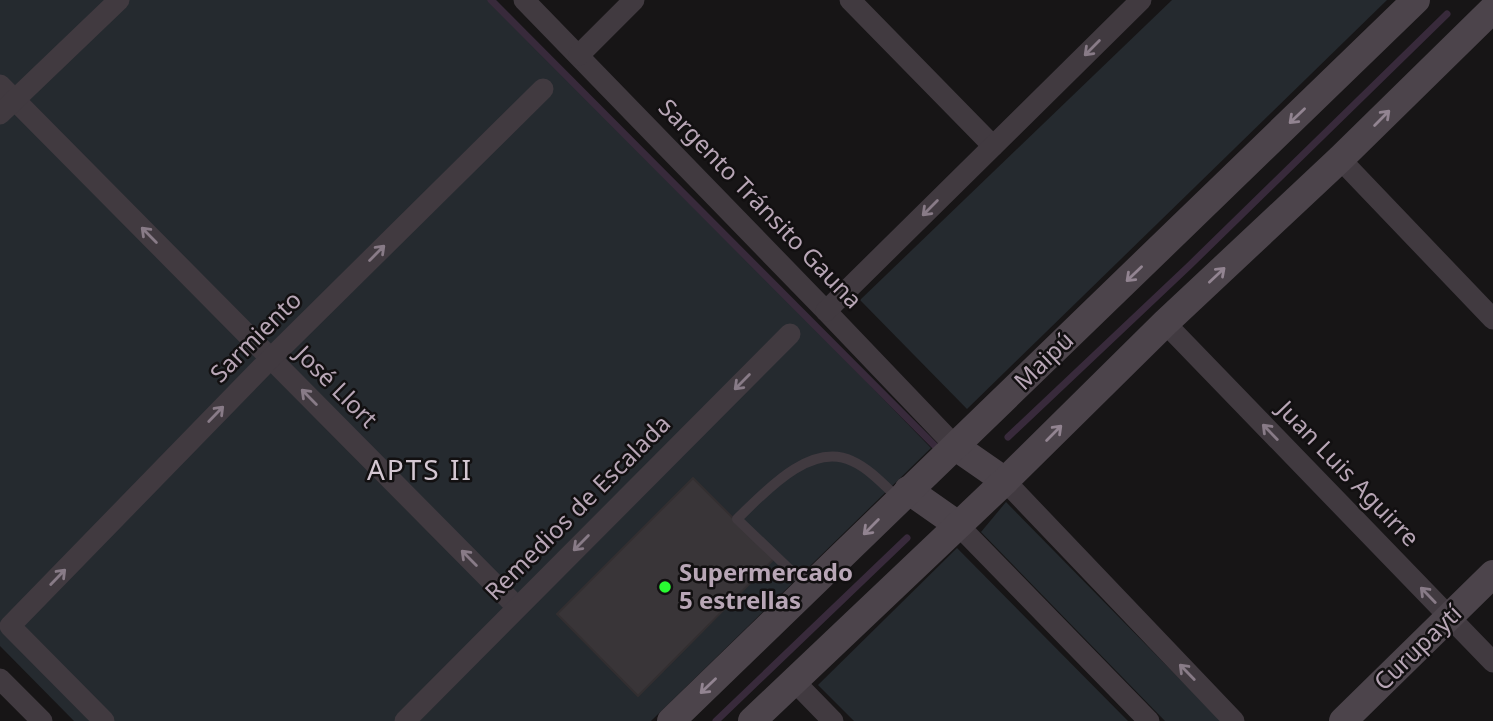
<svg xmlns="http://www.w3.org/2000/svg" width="1493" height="721" viewBox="0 0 1493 721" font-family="'Noto Sans',sans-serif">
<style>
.green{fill:#252a2f}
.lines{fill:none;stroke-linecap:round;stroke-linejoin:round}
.stream{stroke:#382a3b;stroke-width:7}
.building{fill:#393538;stroke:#332f31;stroke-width:2}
.lane{stroke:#413a40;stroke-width:10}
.street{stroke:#413a40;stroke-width:21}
.secondary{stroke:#4c444b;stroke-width:28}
.oneway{stroke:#887b87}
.oneway2{stroke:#928491}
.poi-dot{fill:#29fb32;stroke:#121011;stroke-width:2.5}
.labels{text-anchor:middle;stroke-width:5;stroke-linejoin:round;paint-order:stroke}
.street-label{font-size:24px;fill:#b8a6b6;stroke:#121011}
.poi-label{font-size:24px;font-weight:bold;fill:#b8a6b6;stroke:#121011;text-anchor:start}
.quarter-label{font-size:28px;letter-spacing:2px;fill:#d4c7d2;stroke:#121011}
</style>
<rect width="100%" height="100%" fill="#171516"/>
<g class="green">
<path d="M0 0H496L931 448 651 721H74L0 646Z"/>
<path d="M1172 0H1387L967 409 860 300Z"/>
<path d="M1006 502 1221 721H1165L981 532Z"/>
<path d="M957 548 1128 721H854L818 685Z"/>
</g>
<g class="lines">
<g class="stream">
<path d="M491 0 935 446"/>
<path d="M1008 437 1189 266 1447 14"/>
<path d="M716 721 907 538"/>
</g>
</g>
<path class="building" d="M693 478 774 559 638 696 557 614Z"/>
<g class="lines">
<path class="lane" d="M807 586 737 519C764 493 810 441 852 461 870 469 885 486 899 499"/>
<g class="street">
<path d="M524 0 826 311 956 447"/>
<path d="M850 0 993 146"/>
<path d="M579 55 634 0"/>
<path d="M0 85 517 607"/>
<path d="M0 114 119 0"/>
<path d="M1340 159 1493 319"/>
<path d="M826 311 1141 0"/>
<path d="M1165 323 1493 662"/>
<path d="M1005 481 1234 721"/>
<path d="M958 525 1149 721"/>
<path d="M0 679 42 721"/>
<path d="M794 681 833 721"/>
<path d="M104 721 10 626 271 358 543 89"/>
<path d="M405 721 790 334"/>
</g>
<g class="secondary">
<path d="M956 447 1005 481"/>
<path d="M908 490 958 525"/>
<path d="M671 721 1416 0"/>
<path d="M752 721 1005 481 1165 323 1340 159 1493 9"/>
<path d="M1343 721 1493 574"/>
</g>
</g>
<defs><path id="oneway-shaft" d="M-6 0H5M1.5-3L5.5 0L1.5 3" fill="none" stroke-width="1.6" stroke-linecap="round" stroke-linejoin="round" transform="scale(1.75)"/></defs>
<g class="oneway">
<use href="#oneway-shaft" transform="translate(1092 48) rotate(135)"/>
<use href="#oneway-shaft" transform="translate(930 208) rotate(135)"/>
<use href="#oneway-shaft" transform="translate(149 235) rotate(-135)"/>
<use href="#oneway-shaft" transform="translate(377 253) rotate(-45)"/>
<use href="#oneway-shaft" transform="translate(742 382) rotate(135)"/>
<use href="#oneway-shaft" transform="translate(309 397) rotate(-135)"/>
<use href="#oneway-shaft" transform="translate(216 414) rotate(-46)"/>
<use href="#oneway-shaft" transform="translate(1270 432) rotate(-134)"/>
<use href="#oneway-shaft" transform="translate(581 543) rotate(135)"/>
<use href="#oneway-shaft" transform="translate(469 558) rotate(-135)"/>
<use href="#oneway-shaft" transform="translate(58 577) rotate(-46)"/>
<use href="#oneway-shaft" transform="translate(1428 595) rotate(-134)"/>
<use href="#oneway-shaft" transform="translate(1187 672) rotate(-134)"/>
</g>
<g class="oneway2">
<use href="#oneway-shaft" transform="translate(1297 116) rotate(136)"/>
<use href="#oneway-shaft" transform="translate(1382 118) rotate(-45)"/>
<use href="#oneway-shaft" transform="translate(1134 274) rotate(136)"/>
<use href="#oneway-shaft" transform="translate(1217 275) rotate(-43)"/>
<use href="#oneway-shaft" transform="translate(1054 433) rotate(-45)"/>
<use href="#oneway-shaft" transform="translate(871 527) rotate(135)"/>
<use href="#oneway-shaft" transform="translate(708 686) rotate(136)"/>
</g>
<circle class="poi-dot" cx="665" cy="587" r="7"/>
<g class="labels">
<g class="street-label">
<text transform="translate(760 204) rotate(46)" y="8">Sargento Tránsito Gauna</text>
<text transform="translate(256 337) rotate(-45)" y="8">Sarmiento</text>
<text transform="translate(1044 361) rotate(-44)" y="8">Maipú</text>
<text transform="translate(336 387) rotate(45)" y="8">José Llort</text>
<text transform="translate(1348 474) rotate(46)" y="8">Juan Luis Aguirre</text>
<text transform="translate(578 508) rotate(-45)" y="8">Remedios de Escalada</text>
<text transform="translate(1418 648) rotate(-44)" y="8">Curupaytí</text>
</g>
<g class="poi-label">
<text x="679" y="581">Supermercado<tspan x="679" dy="28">5 estrellas</tspan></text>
</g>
<g class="quarter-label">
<text x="420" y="480">APTS II</text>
</g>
</g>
</svg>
